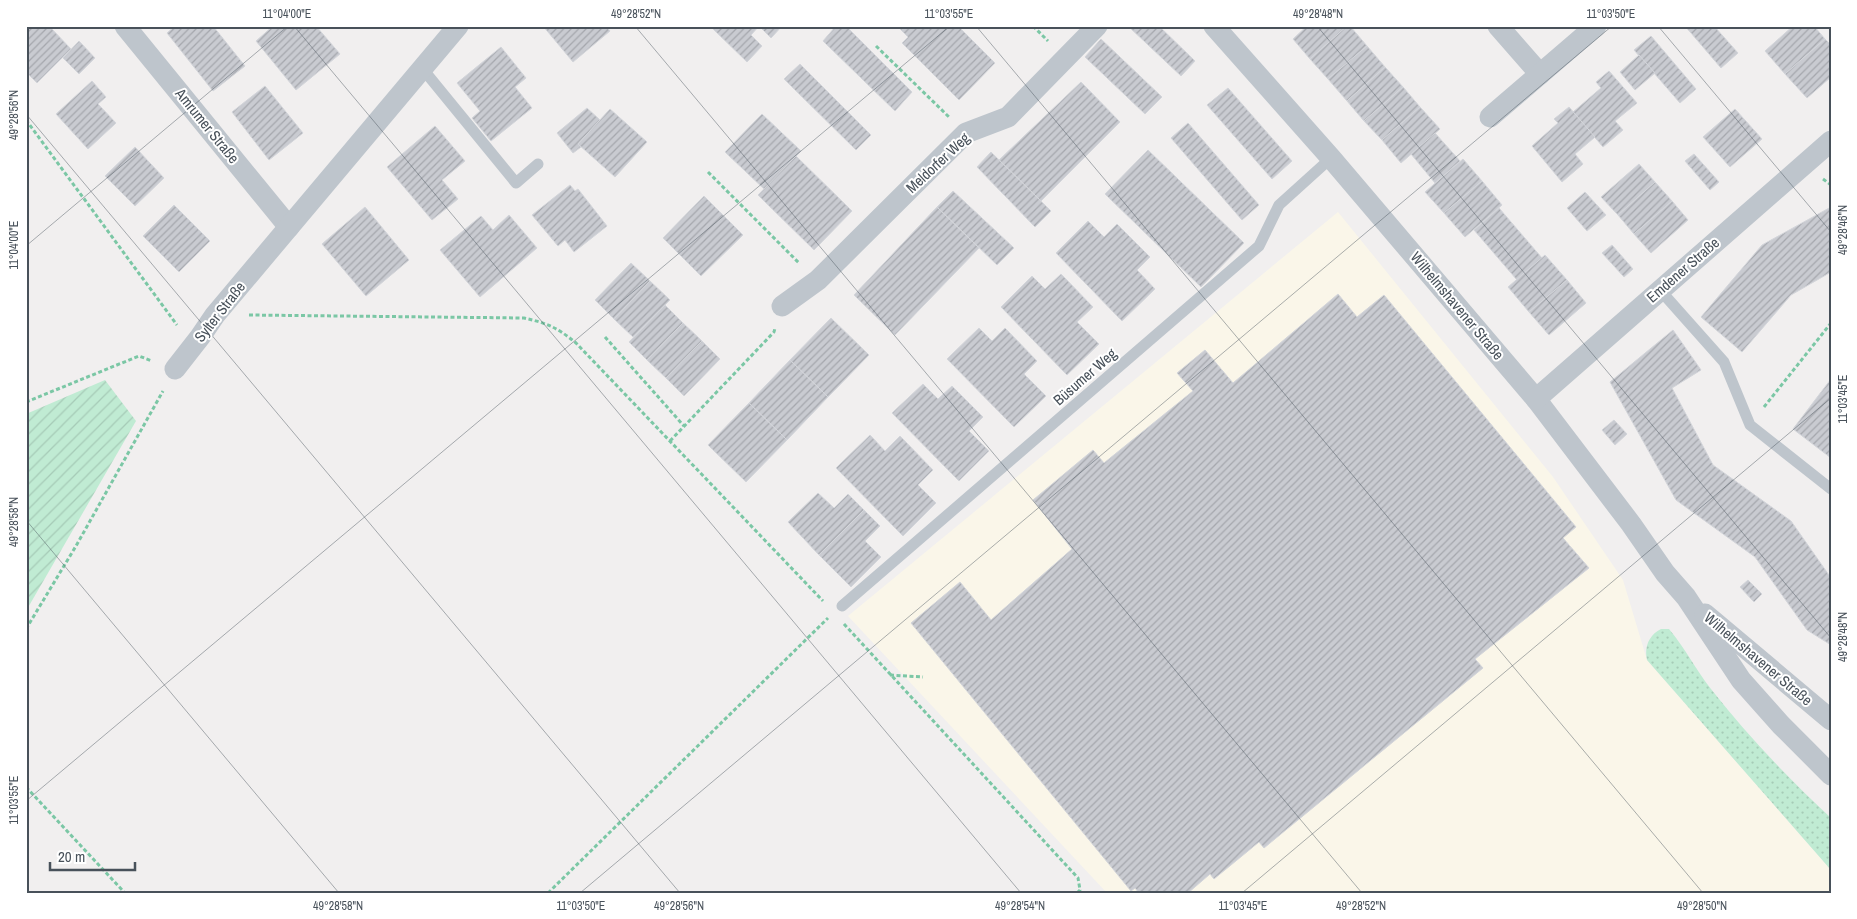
<svg xmlns="http://www.w3.org/2000/svg" width="1857" height="919" viewBox="0 0 1857 919" font-family="'Archivo Narrow',sans-serif">
<style>
.commercial{fill:#faf6e9}
.grass{fill:url(#grass-dots)}
.garden{fill:url(#garden-furrows)}
.building{fill:url(#building-hatch);stroke:#d3d5da}
.lines{fill:none;stroke-linecap:round;stroke-linejoin:round}
.path{stroke:#7bc7a5;stroke-width:3;stroke-dasharray:4 2.5;stroke-linecap:butt}
.lane{stroke:#bec5cc;stroke-width:11}
.street{stroke:#bec5cc;stroke-width:21}
.ticks{fill:none;stroke:#48515a;stroke-width:1;stroke-opacity:0.45}
.labels{text-anchor:middle;stroke-width:4;stroke-linejoin:round;paint-order:stroke}
.street-label{font-size:15px;fill:#48515a;stroke:#fff}
.neatline{fill:none;stroke:#48515a;stroke-width:2}
.ticks-label{font-size:12px;text-anchor:middle;fill:#48515a}
</style>
<defs>
<pattern id="grass-dots" width="8" height="8" patternUnits="userSpaceOnUse" patternTransform="scale(1.25)"><rect width="8" height="8" fill="#c0ebd3"/><path d="M2 2h.1M6 6h.1" fill="none" stroke="#a6cbb7" stroke-width="1.8" stroke-linecap="round"/></pattern>
<pattern id="garden-furrows" width="10" height="10" patternUnits="userSpaceOnUse" patternTransform="scale(1.25)"><rect width="10" height="10" fill="#c0ebd3"/><path d="M-1 1l2-2M0 10L10 0M9 11l2-2" fill="none" stroke="#a6cbb7"/></pattern>
<pattern id="building-hatch" width="6" height="6" patternUnits="userSpaceOnUse" patternTransform="scale(1.25)"><rect width="6" height="6" fill="#c9cbd1"/><path d="M-1 1l2-2M0 6l6-6M5 7l2-2" fill="none" stroke="#a5a7ad"/></pattern>
</defs>
<rect width="100%" height="100%" fill="#f1efef"/>
<path class="commercial" d="M1338 212 1553 477 1623 580 1647 660 1831 870V893H1107L848 616Z"/>
<path class="grass" d="M1661 629H1669C1685 648 1696 670 1711 689 1747 735 1788 778 1831 818V870L1647 660C1644 647 1649 635 1661 629Z"/>
<path class="garden" d="M105 380 136 421 26 611V414Z"/>
<g class="building">
<path d="M26 26H49L71 49 37 83 26 72Z"/>
<path d="M175 26H213L245 66 213 91 167 33Z"/>
<path d="M273 26H316L340 54 296 90 256 41Z"/>
<path d="M543 26H606L610 31 573 62Z"/>
<path d="M759 26 751 35 762 46 747 62 711 27Z"/>
<path d="M759 26H782L771 38Z"/>
<path d="M836 26H846L912 92 895 111 823 41Z"/>
<path d="M897 26H958L995 63 959 100 902 43 908 37Z"/>
<path d="M1128 26H1159L1195 61 1181 76Z"/>
<path d="M1307 26H1347L1310 59 1293 39Z"/>
<path d="M1347 26H1350L1367 46 1328 79 1310 59Z"/>
<path d="M1685 26H1714L1738 53 1721 68Z"/>
<path d="M1793 26H1814L1825 39 1785 74 1765 51Z"/>
<path d="M1651 36 1696 89 1680 103 1634 50Z"/>
<path d="M1101 39 1162 97 1145 114 1085 57Z"/>
<path d="M1825 39 1831 45V77L1807 98 1785 74Z"/>
<path d="M79 41 95 58 79 74 63 58Z"/>
<path d="M1367 46 1385 67 1347 101 1328 79Z"/>
<path d="M501 47 526 78 515 87 532 108 491 141 472 118 480 111 457 83Z"/>
<path d="M1639 55 1655 73 1635 90 1620 72Z"/>
<path d="M800 64 871 135 856 150 784 79Z"/>
<path d="M1385 67 1403 87 1364 121 1347 101Z"/>
<path d="M1609 71 1637 103 1615 121 1623 130 1603 147 1573 112 1601 88 1596 82Z"/>
<path d="M92 81 106 97 98 104 116 123 88 149 56 114Z"/>
<path d="M1081 82 1120 122 1041 201 999 160Z"/>
<path d="M265 86 303 133 269 160 232 112Z"/>
<path d="M1403 87 1420 107 1382 140 1364 121Z"/>
<path d="M1228 88 1292 161 1272 179 1207 105Z"/>
<path d="M1420 107 1440 129 1401 163 1382 140Z"/>
<path d="M1569 107 1595 137 1575 154 1583 164 1562 182 1532 146 1558 123 1554 119Z"/>
<path d="M587 108 600 120 578 144 581 147 573 153 557 133Z"/>
<path d="M610 109 647 142 615 177 578 144Z"/>
<path d="M1735 109 1762 139 1730 167 1703 137Z"/>
<path d="M762 114 801 151 764 189 725 152Z"/>
<path d="M1188 123 1259 205 1242 220 1171 138Z"/>
<path d="M435 126 465 161 442 180 458 199 432 220 387 167Z"/>
<path d="M1435 133 1460 161 1435 183 1411 154Z"/>
<path d="M135 147 164 178 135 206 105 176Z"/>
<path d="M1148 150 1244 243 1201 287 1105 194Z"/>
<path d="M991 152 1051 211 1035 227 977 167Z"/>
<path d="M1694 154 1719 182 1710 190 1685 161Z"/>
<path d="M796 156 852 211 814 250 758 195Z"/>
<path d="M1463 159 1482 181 1444 213 1425 192Z"/>
<path d="M1639 164 1655 182 1618 215 1601 197Z"/>
<path d="M1482 181 1502 205 1465 237 1444 213Z"/>
<path d="M1655 182 1672 201 1634 234 1618 215Z"/>
<path d="M570 185 575 191 578 189 607 226 574 252 565 240 558 246 532 215Z"/>
<path d="M953 191 1014 248 997 265 937 207Z"/>
<path d="M1585 192 1606 215 1587 231 1567 208Z"/>
<path d="M704 196 743 235 701 276 663 238Z"/>
<path d="M1672 201 1688 220 1651 253 1634 234Z"/>
<path d="M174 205 210 241 179 272 143 236Z"/>
<path d="M365 207 409 260 366 296 322 244Z"/>
<path d="M937 207 979 248 895 335 854 295Z"/>
<path d="M1831 207V272L1791 295 1742 352 1701 317 1762 245Z"/>
<path d="M1499 208 1542 258 1517 280 1474 230Z"/>
<path d="M509 215 537 248 480 297 440 250 481 216 493 230Z"/>
<path d="M1088 221 1104 237 1117 224 1150 257 1137 270 1155 289 1122 321 1056 253Z"/>
<path d="M1612 245 1633 269 1624 277 1602 253Z"/>
<path d="M1545 255 1567 280 1529 312 1508 287Z"/>
<path d="M631 263 650 281 614 319 595 300Z"/>
<path d="M1061 274 1093 307 1077 322 1099 344 1067 375 1001 307 1032 276 1045 289Z"/>
<path d="M1567 280 1586 303 1549 335 1529 312Z"/>
<path d="M650 281 670 300 633 337 614 319Z"/>
<path d="M1338 294 1357 317 1384 295 1576 527 1563 538 1589 568 1475 659 1483 668 1264 848 1259 842 1214 879 1210 874 1188 893H1139L1135 888 1131 891 911 623 960 582 991 620 1072 549 1033 500 1093 450 1104 463 1193 391 1177 373 1205 350 1233 383Z"/>
<path d="M665 305 683 323 647 360 629 342Z"/>
<path d="M831 318 869 355 828 397 790 360Z"/>
<path d="M683 323 702 341 666 378 647 360Z"/>
<path d="M979 328 992 341 1005 328 1037 361 1024 374 1046 396 1014 427 947 359Z"/>
<path d="M1673 330 1701 370 1672 388 1713 465 1791 521 1831 578V645L1807 630 1755 557 1676 500 1610 382Z"/>
<path d="M702 341 720 359 684 396 666 378Z"/>
<path d="M790 360 828 397 787 440 749 403Z"/>
<path d="M1831 379V458L1793 429Z"/>
<path d="M923 384 938 399 952 386 983 417 969 431 989 451 959 481 892 413Z"/>
<path d="M749 403 787 440 746 482 708 445Z"/>
<path d="M1614 420 1627 434 1615 445 1602 430Z"/>
<path d="M870 435 885 451 900 436 933 470 918 485 936 503 903 536 836 468Z"/>
<path d="M818 493 834 508 848 494 864 510 819 555 788 522Z"/>
<path d="M864 510 880 526 865 541 881 557 851 587 819 555Z"/>
<path d="M1748 580 1762 594 1754 602 1740 587Z"/>
</g>
<g class="lines">
<g class="path">
<path d="M1033 26 1048 41"/>
<path d="M876 46 949 117"/>
<path d="M26 120 177 325"/>
<path d="M708 172 799 263"/>
<path d="M1823 179 1831 185"/>
<path d="M249 315 524 318C547 323 558 328 576 343L823 601"/>
<path d="M605 337 684 426"/>
<path d="M26 402 139 356 152 361"/>
<path d="M1764 407 1831 323"/>
<path d="M670 441 774 332 775 328"/>
<path d="M844 624 1078 878 1080 890 1077 893"/>
<path d="M26 629 76 546 163 391"/>
<path d="M890 675 923 677"/>
<path d="M26 787 125 893"/>
<path d="M548 893 828 618"/>
</g>
<g class="lane">
<path d="M422 68 516 183 538 164"/>
<path d="M1660 290 1724 362 1750 425 1831 489"/>
<path d="M842 606 1259 246 1279 205 1331 158"/>
</g>
<g class="street">
<path d="M125 26 289 227"/>
<path d="M1214 26 1331 158 1536 399 1631 524 1665 573 1686 597 1741 680 1781 725 1831 775"/>
<path d="M1498 26 1540 74"/>
<path d="M1490 117 1596 26"/>
<path d="M782 306 818 280 966 133 1008 117 1097 26"/>
<path d="M175 369 200 337 215 315 458 26"/>
<path d="M1536 399 1831 141"/>
<path d="M1705 614 1831 720"/>
</g>
</g>
<path class="ticks" d="M294 26 1021 893M635 26 1362 893M976 26 1703 893M1317 26 1831 638M1658 26 1831 232M26 114 680 893M26 246 288 26M26 520 339 893M26 801 950 26M580 893 1612 26M1242 893 1831 398"/>
<g class="labels">
<g class="street-label">
<text transform="translate(207 126) rotate(51)" y="5">Amrumer Straße</text>
<text transform="translate(938 163) rotate(-43)" y="5">Meldorfer Weg</text>
<text transform="translate(1683 270) rotate(-41)" y="5">Emdener Straße</text>
<text transform="translate(1457 306) rotate(50)" y="5">Wilhelmshavener Straße</text>
<text transform="translate(220 312) rotate(-52)" y="5">Sylter Straße</text>
<text transform="translate(1085 377) rotate(-41)" y="5">Büsumer Weg</text>
<text transform="translate(1758 659) rotate(40)" y="5">Wilhelmshavener Straße</text>
</g>
</g>
<rect width="1857" height="919" fill="none" stroke="#ffffff" stroke-width="55"/>
<path d="M50 862v8h85v-8" fill="none" stroke="#48515a" stroke-width="2.5"/>
<text x="58" y="862" font-size="15" fill="#48515a" stroke="#ffffff" stroke-width="4" paint-order="stroke">20 m</text>
<rect x="28" y="28" width="1802" height="864" class="neatline"/>
<g class="ticks-label">
<text x="287" y="18">11°04'00"E</text>
<text x="636" y="18">49°28'52"N</text>
<text x="949" y="18">11°03'55"E</text>
<text x="1318" y="18">49°28'48"N</text>
<text x="1611" y="18">11°03'50"E</text>
<text transform="translate(14 115) rotate(-90)" y="4">49°28'56"N</text>
<text transform="translate(1843 230) rotate(-90)" y="4">49°28'46"N</text>
<text transform="translate(14 245) rotate(-90)" y="4">11°04'00"E</text>
<text transform="translate(1843 399) rotate(-90)" y="4">11°03'45"E</text>
<text transform="translate(14 522) rotate(-90)" y="4">49°28'58"N</text>
<text transform="translate(1843 637) rotate(-90)" y="4">49°28'48"N</text>
<text transform="translate(14 800) rotate(-90)" y="4">11°03'55"E</text>
<text x="338" y="910">49°28'58"N</text>
<text x="581" y="910">11°03'50"E</text>
<text x="679" y="910">49°28'56"N</text>
<text x="1020" y="910">49°28'54"N</text>
<text x="1243" y="910">11°03'45"E</text>
<text x="1361" y="910">49°28'52"N</text>
<text x="1702" y="910">49°28'50"N</text>
</g>
</svg>
